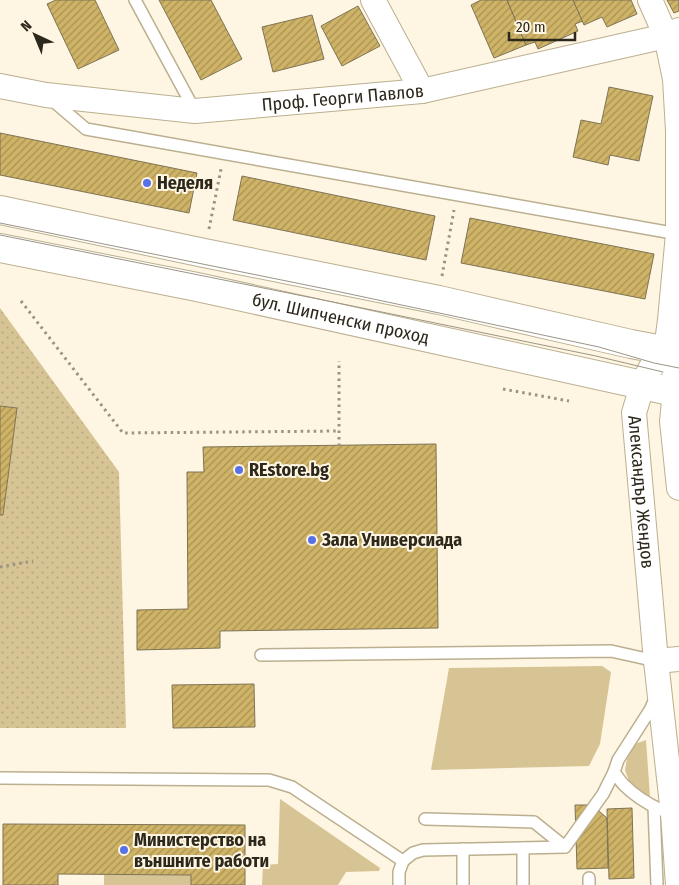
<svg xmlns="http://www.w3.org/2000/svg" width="679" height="885" viewBox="0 0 679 885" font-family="'Fira Sans Condensed',sans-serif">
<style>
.grass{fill:#d7c495}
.park{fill:url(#park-dots)}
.building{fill:url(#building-hatch);stroke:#7e7355}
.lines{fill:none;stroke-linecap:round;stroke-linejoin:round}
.lane-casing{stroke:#bbaf8f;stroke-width:14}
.street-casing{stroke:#bbaf8f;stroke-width:26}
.secondary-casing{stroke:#bbaf8f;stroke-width:30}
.path{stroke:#999383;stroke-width:3;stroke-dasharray:2.5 4;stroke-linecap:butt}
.lane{stroke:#fff;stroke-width:11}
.street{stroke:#fff;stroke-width:24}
.secondary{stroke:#fff;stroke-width:28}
.tram{stroke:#9c9585;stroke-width:1}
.poi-dot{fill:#5772e8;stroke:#fef6e2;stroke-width:2}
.labels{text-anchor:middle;stroke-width:4;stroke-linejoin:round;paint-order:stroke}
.street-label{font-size:18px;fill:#2d281c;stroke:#fef6e2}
.poi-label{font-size:18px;font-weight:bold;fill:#2d281c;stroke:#fef6e2;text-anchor:start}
</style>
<defs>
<pattern id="park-dots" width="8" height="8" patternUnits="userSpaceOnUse" patternTransform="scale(1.25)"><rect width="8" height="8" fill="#d7c495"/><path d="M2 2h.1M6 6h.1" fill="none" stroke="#b9a880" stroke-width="1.8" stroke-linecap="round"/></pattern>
<pattern id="building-hatch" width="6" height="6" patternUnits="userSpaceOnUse" patternTransform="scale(1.25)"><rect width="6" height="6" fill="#cfb367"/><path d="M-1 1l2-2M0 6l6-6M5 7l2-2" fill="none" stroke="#a89254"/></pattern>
</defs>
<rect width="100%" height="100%" fill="#fef6e2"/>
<g class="grass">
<path d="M602 666 611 672 600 744 589 766 431 770 449 668Z"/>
<path d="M646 740 650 797 639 793 630 784 625 770 627 759 635 744Z"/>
<path d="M280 799 380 868 379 871 346 872 338 885H262L263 865 278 864Z"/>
<rect x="104" y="875" width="87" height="10"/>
</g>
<path class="park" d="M0 308 119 472 126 728H0V515H3L17 408 0 406Z"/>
<g class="building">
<path d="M56 0H95L119 50 78 69 47 4Z"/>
<path d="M159 0H211L242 59 201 80Z"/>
<path d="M481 0H507L526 45 494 58 471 5Z"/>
<path d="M507 0H573L583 21 575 24 578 31 538 49 535 42 526 45Z"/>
<path d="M573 0H631L637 14 607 27 602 17 584 25Z"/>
<path d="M667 0H679V11L674 13Z"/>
<path d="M358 6 380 46 342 66 321 26Z"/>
<path d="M312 15 324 59 273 72 262 27Z"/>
<path d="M609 87 653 96 639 161 610 155 608 165 573 157 581 120 601 124Z"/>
<path d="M0 133 197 173 189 213 0 175Z"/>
<path d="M242 176 435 216 426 260 233 220Z"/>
<path d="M470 218 654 254 645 299 461 263Z"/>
<path d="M0 406 17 408 3 515H0Z"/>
<path d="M436 444 438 628 220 631V648L137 650V610L188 609 187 472H204L203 447Z"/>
<path d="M254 684 255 727 173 728 172 685Z"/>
<path d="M575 805H592L607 818 608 868 577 869Z"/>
<path d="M632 808 634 878 609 879 607 809Z"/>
<path d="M3 824 245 825V885H191V875L58 874V885H3Z"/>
</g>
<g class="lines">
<g class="lane-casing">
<g id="lane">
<path d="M135 0 195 111"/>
<path d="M52 100 86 129 678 234"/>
<path d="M261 655 611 651 656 661"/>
<path d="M614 772C617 776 620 781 624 785 634 795 648 804 661 810"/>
<path d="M0 778 269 780 292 787 403 861 413 853 423 850 565 847 603 794 614 772 618 760 650 710 656 697"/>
<path d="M654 807 657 885"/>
<path d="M425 819 534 822 565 847"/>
<path d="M399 885V872L403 861"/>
<path d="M463 885V849"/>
<path d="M523 885V848"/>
<path d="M589 885V878"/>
</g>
</g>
<g class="street-casing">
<g id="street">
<path d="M373 0 422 91"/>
<path d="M650 0 666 36 675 79 678 131V234L670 320 666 350"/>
<path id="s1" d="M0 86 46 95 195 111 422 91 666 36 679 30"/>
<path id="s2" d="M666 350C662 354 658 358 654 363 644 377 639 396 634 413L656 661 673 814 678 885"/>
<path d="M666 350 674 367 675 392 672 421 679 488"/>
<path d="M656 661 679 659"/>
</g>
</g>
<g class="secondary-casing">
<g id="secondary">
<path d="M0 210 204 253 439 300 631 344 679 353"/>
<path id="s3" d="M0 248 197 287 679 393"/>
</g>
</g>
<g class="path">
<path d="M209 229 221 169"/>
<path d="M442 276 454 210"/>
<path d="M21 301 123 433 339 431"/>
<path d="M503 389 569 401"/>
<path d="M339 446V361"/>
<path d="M0 567 33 561"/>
</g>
<use href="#lane" class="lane"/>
<use href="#street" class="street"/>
<use href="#secondary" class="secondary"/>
<g class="tram">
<path d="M0 223 331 290 599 347 654 363 679 368"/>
<path d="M0 235 328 301 596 356 663 372"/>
</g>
</g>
<g class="poi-dot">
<circle cx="147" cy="183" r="5"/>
<circle cx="239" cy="470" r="5"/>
<circle cx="312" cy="540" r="5"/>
<circle cx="124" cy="850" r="5"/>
</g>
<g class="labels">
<g class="street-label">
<text dy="6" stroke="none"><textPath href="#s1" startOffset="345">Проф. Георги Павлов</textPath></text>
<text dy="6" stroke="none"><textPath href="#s3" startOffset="348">бул. Шипченски проход</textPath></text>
<text dy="6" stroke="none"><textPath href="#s2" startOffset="151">Александър Жендов</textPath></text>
</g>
<g class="poi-label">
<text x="157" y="189">Неделя</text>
<text x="249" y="476">REstore.bg</text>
<text x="322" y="546">Зала Универсиада</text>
<text x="134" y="846">Министерство на<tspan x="134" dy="21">външните работи</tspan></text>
</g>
</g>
<g transform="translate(35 35) rotate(316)" stroke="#fef6e2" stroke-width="4" paint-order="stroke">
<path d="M0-4L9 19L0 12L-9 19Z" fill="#2d281c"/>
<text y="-8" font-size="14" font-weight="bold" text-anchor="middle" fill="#2d281c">N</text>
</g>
<path d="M509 32v8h66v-8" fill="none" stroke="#2d281c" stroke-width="2.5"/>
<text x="516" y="32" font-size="15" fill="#2d281c" stroke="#fef6e2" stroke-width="4" paint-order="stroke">20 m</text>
</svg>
